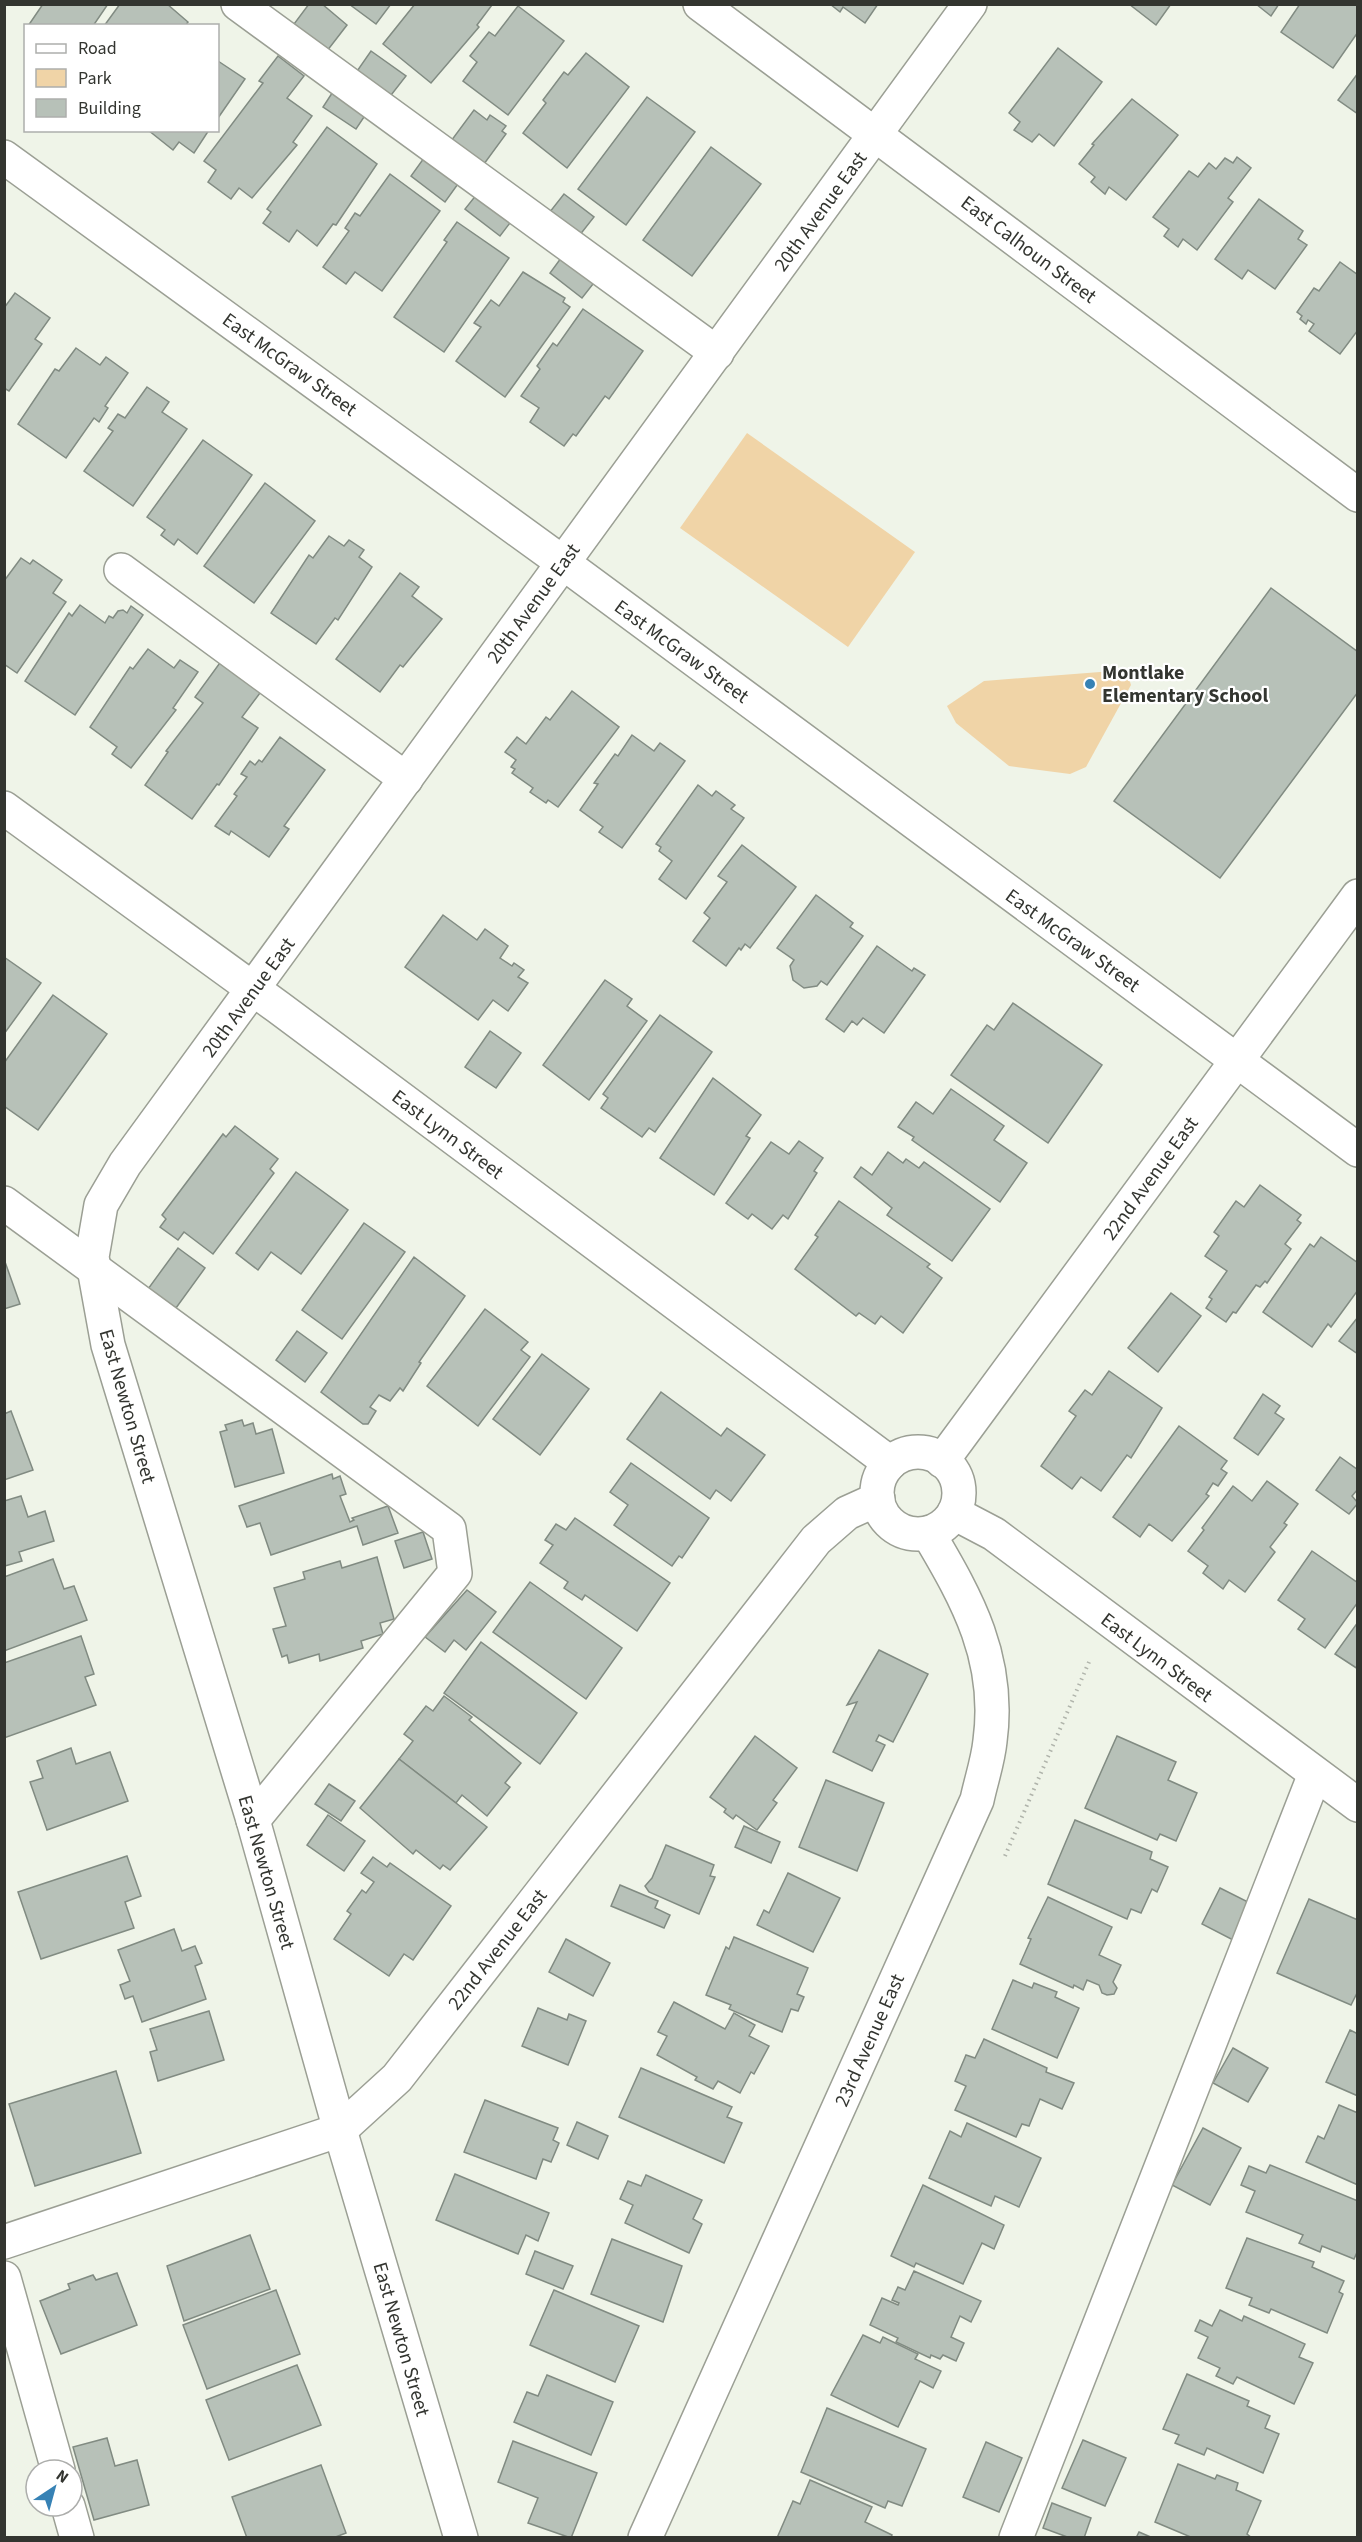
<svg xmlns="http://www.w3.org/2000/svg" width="1362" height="2542" viewBox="0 0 1362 2542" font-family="'Source Sans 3',sans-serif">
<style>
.green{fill:#f0d4a7}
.building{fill:#b7c1b8;stroke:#818b82;stroke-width:1.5}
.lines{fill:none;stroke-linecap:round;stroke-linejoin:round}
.minor-casing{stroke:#9b9f94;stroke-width:36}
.path{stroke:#b0b4ab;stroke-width:4;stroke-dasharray:1.5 4.5;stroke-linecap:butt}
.minor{stroke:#fff;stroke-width:33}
.poi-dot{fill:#3782b5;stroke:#fff;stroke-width:2}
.labels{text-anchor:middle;stroke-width:4.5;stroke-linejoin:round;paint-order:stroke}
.street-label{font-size:20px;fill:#333530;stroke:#fff}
.poi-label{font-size:20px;font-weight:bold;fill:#333530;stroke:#fff;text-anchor:start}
</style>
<rect width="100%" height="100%" fill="#eff4e8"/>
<g class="green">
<path d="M747 433 915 552 848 647 680 528Z"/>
<path d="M1113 671 1128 675 1131 685 1086 767 1070 774 1009 766 956 723 947 706 984 681Z"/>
</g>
<g class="building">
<path d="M43 4H108L93 26H28Z"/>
<path d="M120 4H167L188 22 185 26H104Z"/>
<path d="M309 4H322L347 25 327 51 294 24Z"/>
<path d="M349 4H391L376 24Z"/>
<path d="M415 4 492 5 477 25 479 27 431 83 383 44Z"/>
<path d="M830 4H878L865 23 843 7 840 12Z"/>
<path d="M1129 4H1171L1156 25Z"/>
<path d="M1256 4H1279L1271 16Z"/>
<path d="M1300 4H1358V32L1333 68 1281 32Z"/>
<path d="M518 6 564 41 508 115 463 81 477 62 470 56 489 32 495 36Z"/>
<path d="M1058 48 1102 82 1054 146 1039 134 1032 142 1014 130 1020 122 1009 113Z"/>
<path d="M371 51 406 76 388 99 355 74Z"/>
<path d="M586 53 629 87 567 168 523 133 546 103 543 100 564 72 568 75Z"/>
<path d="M278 56 304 76 287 98 312 116 293 142 297 145 252 198 239 188 231 199 208 182 216 170 204 161 263 83 259 81Z"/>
<path d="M218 61 245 79 218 118Z"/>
<path d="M1358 73V114L1338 100Z"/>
<path d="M336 87 370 108 356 129 323 107Z"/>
<path d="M647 97 695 132 626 225 578 189Z"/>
<path d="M1132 99 1178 135 1126 200 1109 187 1105 194 1091 182 1095 177 1079 164 1094 145 1092 144Z"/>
<path d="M474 110 487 120 490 115 506 126 502 131 506 134 484 164 451 141Z"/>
<path d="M327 127 377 164 336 225 333 224 317 246 297 230 289 242 263 223 271 212 267 209Z"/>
<path d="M148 130H209L194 153 179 142 173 150Z"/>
<path d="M711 147 761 184 692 276 643 240Z"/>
<path d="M429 151 463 177 445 202 411 176Z"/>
<path d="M1237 157 1251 168 1228 198 1233 202 1197 250 1183 239 1178 247 1164 236 1169 229 1153 217 1189 171 1198 177 1209 163 1216 169 1225 158 1233 163Z"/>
<path d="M390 174 440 211 382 291 355 272 346 284 323 267 349 231 345 228 355 213 360 216Z"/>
<path d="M481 189 516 215 500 236 465 209Z"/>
<path d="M564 194 594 217 579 236 549 213Z"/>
<path d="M1259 199 1303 231 1298 239 1307 245 1275 289 1248 270 1242 279 1215 259Z"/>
<path d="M457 222 509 258 444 352 394 317 447 242 444 240Z"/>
<path d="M564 254 597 279 582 298 550 273Z"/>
<path d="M1340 262 1358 275V330L1340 354 1309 331 1314 324 1308 320 1306 324 1300 319 1302 316 1297 312 1314 288 1319 291Z"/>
<path d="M523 272 565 298 563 302 570 307 505 397 456 361 481 327 474 323 491 300 499 306Z"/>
<path d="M15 293 50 318 35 339 42 344 9 391 4 388V308Z"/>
<path d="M583 309 643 351 609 399 605 396 576 436 573 434 564 446 530 422 539 408 521 396 540 369 537 366 553 343 557 346Z"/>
<path d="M76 348 100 365 106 357 128 373 105 406 108 408 99 422 94 418 66 458 18 424 55 369 59 371Z"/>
<path d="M147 387 169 402 162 412 187 429 133 506 84 471 113 431 108 428 118 414 125 418Z"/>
<path d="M203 440 252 475 197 554 178 539 174 545 161 535 165 530 147 517Z"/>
<path d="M265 483 315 521 254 603 204 566Z"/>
<path d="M329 536 344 546 349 540 364 550 359 557 372 567 338 620 335 618 316 644 271 613 309 555 313 558Z"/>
<path d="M21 558 30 564 33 560 62 580 53 593 66 602 17 673 4 664V581Z"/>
<path d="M400 573 419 587 412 596 442 619 403 667 400 665 380 692 336 659Z"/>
<path d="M1271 588 1358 652V692L1220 878 1114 801Z"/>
<path d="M80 605 105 623 109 616 113 618 118 611 123 610 127 613 131 606 143 615 75 715 25 681 69 613 72 616Z"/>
<path d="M148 649 174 668 180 660 198 672 173 708 176 710 131 768 112 754 117 747 90 727 130 667 133 669Z"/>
<path d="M222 660 263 689 242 717 258 728 219 785 217 784 192 819 145 785 168 752 166 751 203 703 195 697Z"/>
<path d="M572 691 619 727 558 807 548 800 546 803 530 792 533 788 512 773 515 769 511 767 516 760 505 752 517 737 526 744 546 717 550 720Z"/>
<path d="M632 735 654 751 660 743 685 761 622 848 599 832 603 827 580 810 598 784 594 783 615 754 618 756Z"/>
<path d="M280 737 325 770 284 826 289 829 269 857 231 831 229 835 215 826 237 796 234 794 247 777 241 774 250 761 255 765 259 760 262 762Z"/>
<path d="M698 785 712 796 716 791 735 805 731 809 744 818 686 899 659 879 672 861 659 851 661 847 656 844Z"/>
<path d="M742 845 796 887 750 948 745 944 741 950 739 948 726 966 693 941 710 918 704 913 727 882 718 876Z"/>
<path d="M816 895 853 923 850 927 863 936 827 985 821 981 817 986 804 988 793 980 790 966 794 960 777 948Z"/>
<path d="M443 915 477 940 485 929 508 946 500 958 512 966 514 963 524 970 518 977 528 983 508 1011 493 1000 478 1020 405 967Z"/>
<path d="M877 946 912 971 914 968 925 975 884 1033 863 1018 857 1025 852 1021 844 1032 826 1019Z"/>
<path d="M4 957 41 983 4 1034Z"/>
<path d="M605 980 632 999 627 1006 647 1021 589 1100 543 1065Z"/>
<path d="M53 995 107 1034 38 1130 4 1106V1063Z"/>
<path d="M1013 1003 1102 1065 1048 1143 951 1075 987 1025 994 1030Z"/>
<path d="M660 1015 712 1052 655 1132 649 1128 642 1137 601 1108 608 1098 603 1094Z"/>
<path d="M490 1031 521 1053 496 1088 465 1067Z"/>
<path d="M713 1078 761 1115 746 1136 750 1138 714 1195 660 1158Z"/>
<path d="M951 1089 1004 1126 994 1140 1027 1163 1000 1202 912 1140 914 1137 898 1127 916 1102 933 1114Z"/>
<path d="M235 1126 278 1159 270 1169 274 1173 213 1254 184 1232 178 1240 160 1227 166 1219 162 1215 223 1134 226 1137Z"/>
<path d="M799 1141 823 1158 814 1171 817 1173 788 1219 783 1215 772 1229 752 1214 748 1219 726 1203 771 1142 789 1154Z"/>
<path d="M888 1152 903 1163 906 1159 919 1168 924 1162 990 1209 952 1261 887 1215 892 1208 854 1177 861 1167 872 1175Z"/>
<path d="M296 1172 348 1210 301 1274 271 1252 258 1270 236 1253Z"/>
<path d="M1260 1185 1301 1215 1297 1220 1301 1223 1285 1244 1291 1249 1267 1283 1265 1281 1260 1287 1256 1285 1236 1313 1233 1312 1226 1322 1206 1308 1212 1299 1209 1297 1227 1271 1205 1256 1219 1236 1214 1232 1236 1201 1244 1207Z"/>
<path d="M839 1201 930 1264 927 1267 942 1278 903 1333 881 1316 875 1324 859 1313 856 1316 795 1269 818 1237 815 1235Z"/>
<path d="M364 1223 405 1252 342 1339 302 1310Z"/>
<path d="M1321 1237 1358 1263V1290L1331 1327 1328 1324 1312 1347 1263 1312 1310 1244 1314 1247Z"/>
<path d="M178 1248 205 1268 176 1308 148 1289Z"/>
<path d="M414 1257 465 1296 419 1362 421 1363 403 1391 400 1388 390 1401 379 1395 370 1407 376 1411 368 1424H363L321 1392Z"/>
<path d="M4 1259 20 1304 4 1309Z"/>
<path d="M1171 1293 1201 1316 1158 1372 1128 1348Z"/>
<path d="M485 1309 528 1342 521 1350 530 1357 478 1426 427 1386Z"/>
<path d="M1358 1317V1354L1339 1341Z"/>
<path d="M297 1331 327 1353 305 1382 276 1360Z"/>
<path d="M542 1354 589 1389 540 1455 493 1419Z"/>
<path d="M1109 1371 1162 1408 1131 1458 1127 1455 1101 1491 1081 1477 1072 1489 1041 1466 1076 1416 1069 1411 1085 1390 1092 1395Z"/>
<path d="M661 1392 721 1436 727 1428 765 1455 731 1501 716 1490 710 1499 627 1439Z"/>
<path d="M1263 1394 1280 1406 1275 1413 1284 1419 1258 1455 1234 1438Z"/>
<path d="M11 1411 33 1470 4 1480V1414Z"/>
<path d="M242 1420 244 1426 253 1423 256 1434 272 1429 284 1473 235 1487 220 1432 227 1430 225 1425Z"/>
<path d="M1179 1426 1227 1461 1221 1469 1227 1473 1218 1486 1213 1483 1206 1494 1209 1496 1172 1541 1149 1524 1140 1537 1113 1517Z"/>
<path d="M1340 1457 1358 1470V1489L1352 1496 1358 1503 1349 1514 1316 1490Z"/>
<path d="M631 1463 709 1518 682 1558 679 1556 672 1566 614 1525 628 1505 610 1492Z"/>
<path d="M332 1474 333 1479 340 1476 346 1494 340 1496 350 1522 354 1520 352 1518 388 1506 398 1533 363 1545 357 1526 271 1555 260 1523 247 1527 239 1506Z"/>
<path d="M1267 1481 1298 1504 1284 1523 1287 1525 1270 1547 1275 1552 1245 1592 1229 1580 1223 1589 1203 1573 1208 1566 1188 1551 1204 1530 1202 1528 1233 1486 1252 1501Z"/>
<path d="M21 1496 28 1517 45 1511 54 1541 19 1552 22 1561 5 1566 4 1501Z"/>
<path d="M575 1518 670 1583 637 1631 585 1595 582 1600 564 1588 568 1582 540 1563 553 1545 545 1540 556 1524 566 1530Z"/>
<path d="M423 1532 432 1559 404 1568 395 1541Z"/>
<path d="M1312 1551 1358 1583V1602L1325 1648 1298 1629 1305 1619 1278 1600Z"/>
<path d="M377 1557 394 1619 380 1623 383 1634 361 1641 363 1648 320 1661 319 1654 289 1663 287 1655 282 1657 273 1629 286 1626 274 1588 305 1579 303 1572 340 1561 342 1568Z"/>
<path d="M53 1559 64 1589 74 1586 87 1620 4 1651V1577Z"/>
<path d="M530 1582 622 1648 586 1699 493 1632Z"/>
<path d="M467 1590 496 1612 466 1650 454 1640 445 1652 425 1637Z"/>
<path d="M1358 1622V1669L1335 1654Z"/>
<path d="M81 1636 94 1674 85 1677 96 1705 4 1738V1663Z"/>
<path d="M481 1642 577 1713 540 1764 444 1693Z"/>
<path d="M879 1650 928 1674 893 1742 879 1735 876 1741 885 1745 872 1771 833 1752 857 1702 847 1705Z"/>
<path d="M444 1696 472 1717 469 1720 521 1763 505 1783 510 1787 487 1816 462 1795 456 1803 399 1759 413 1741 404 1734 426 1706 433 1711Z"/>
<path d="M755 1736 797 1768 773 1800 777 1803 757 1830 736 1815 733 1819 724 1812 726 1809 710 1797Z"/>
<path d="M1117 1736 1176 1762 1168 1780 1197 1793 1176 1841 1160 1834 1157 1840 1085 1808Z"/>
<path d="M71 1748 76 1764 110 1752 128 1801 47 1830 30 1782 43 1778 37 1761Z"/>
<path d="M399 1759 487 1827 450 1870 443 1865 440 1869 416 1850 413 1854 360 1808Z"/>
<path d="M826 1780 884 1803 857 1871 799 1847Z"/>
<path d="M329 1784 355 1801 341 1821 315 1804Z"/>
<path d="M328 1815 365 1841 344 1871 307 1845Z"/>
<path d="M1075 1820 1152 1852 1150 1859 1168 1867 1157 1892 1152 1889 1141 1913 1131 1909 1127 1919 1048 1884Z"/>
<path d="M744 1826 780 1842 771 1863 735 1847Z"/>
<path d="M666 1845 714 1865 710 1876 715 1877 699 1914 649 1892 645 1886 652 1878Z"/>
<path d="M127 1856 141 1896 125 1902 134 1928 41 1959 18 1892Z"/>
<path d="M373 1857 387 1867 390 1863 451 1906 413 1960 404 1954 389 1976 334 1939 351 1914 347 1911 362 1890 366 1893 374 1882 361 1873Z"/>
<path d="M788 1873 840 1898 813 1952 757 1925 764 1910 769 1913Z"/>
<path d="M620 1885 658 1901 655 1908 670 1915 664 1928 611 1906Z"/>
<path d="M1220 1888 1254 1905 1235 1941 1202 1924Z"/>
<path d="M1048 1897 1112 1927 1099 1955 1121 1965 1113 1982 1117 1988 1114 1994 1107 1995 1102 1993 1099 1985 1087 1980 1083 1990 1074 1985 1073 1988 1020 1964 1031 1939 1028 1938Z"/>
<path d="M1309 1899 1358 1920V1991L1351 2005 1277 1973Z"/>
<path d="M174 1929 182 1951 195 1946 202 1963 195 1966 206 1999 142 2022 133 1996 125 1999 120 1985 130 1981 118 1950Z"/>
<path d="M734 1937 808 1968 797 1994 804 1997 798 2011 791 2009 782 2032 729 2009 731 2005 706 1995 726 1947 729 1949Z"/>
<path d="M566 1939 610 1963 593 1996 549 1972Z"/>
<path d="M1013 1980 1032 1988 1034 1983 1057 1992 1055 1997 1079 2008 1057 2058 992 2029Z"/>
<path d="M674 2002 725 2029 734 2013 755 2025 749 2036 769 2046 754 2074 751 2072 740 2093 718 2081 713 2089 695 2080 697 2077 657 2055 667 2036 658 2032Z"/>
<path d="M538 2008 567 2020 569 2014 586 2021 568 2065 522 2046Z"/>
<path d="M209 2011 224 2060 158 2081 150 2052 157 2050 150 2029Z"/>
<path d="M1350 2030 1358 2034V2096L1326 2082Z"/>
<path d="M984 2039 1047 2068 1046 2072 1074 2083 1062 2109 1040 2099 1029 2126 1022 2124 1016 2137 955 2110 966 2086 955 2081 966 2055 975 2058Z"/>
<path d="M1233 2048 1268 2068 1248 2102 1213 2083Z"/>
<path d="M641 2068 732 2107 727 2117 742 2123 724 2163 619 2117Z"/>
<path d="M116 2071 141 2153 35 2186 9 2104Z"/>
<path d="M485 2100 558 2128 553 2140 559 2143 551 2162 543 2159 536 2179 464 2152Z"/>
<path d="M1339 2105 1358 2113V2185L1306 2162 1318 2136 1324 2139Z"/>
<path d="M577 2122 608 2136 598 2159 567 2145Z"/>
<path d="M967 2123 1041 2158 1019 2207 995 2196 991 2206 929 2178 950 2131 961 2137Z"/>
<path d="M1203 2128 1241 2148 1210 2205 1172 2185Z"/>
<path d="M1270 2165 1358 2201V2250L1354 2259 1322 2246 1320 2252 1299 2243 1303 2235 1246 2212 1255 2191 1241 2185 1249 2166 1266 2173Z"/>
<path d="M455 2174 549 2213 538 2241 526 2235 518 2254 436 2220Z"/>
<path d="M646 2175 702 2200 693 2219 702 2224 689 2253 625 2223 633 2205 620 2199 628 2181 641 2186Z"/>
<path d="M923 2185 1004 2225 994 2249 982 2243 963 2284 916 2263 914 2267 891 2256Z"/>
<path d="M250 2235 270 2289 184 2321 167 2266Z"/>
<path d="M1247 2238 1314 2262 1312 2267 1344 2281 1339 2292 1343 2294 1327 2333 1271 2309 1269 2313 1249 2305 1252 2298 1226 2288Z"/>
<path d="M612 2239 682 2266 663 2322 591 2294Z"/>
<path d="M535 2251 573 2266 563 2289 526 2274Z"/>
<path d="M914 2271 981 2301 971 2322 960 2316 951 2337 964 2343 956 2361 943 2355 940 2359 931 2355 930 2358 896 2342 898 2338 870 2325 882 2298 898 2305 899 2303 892 2300 898 2287 905 2290Z"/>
<path d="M117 2273 137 2325 61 2354 40 2301 70 2289 68 2284 93 2275 96 2280Z"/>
<path d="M276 2290 300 2354 207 2389 183 2325Z"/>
<path d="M554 2290 639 2326 615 2382 530 2345Z"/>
<path d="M1220 2310 1242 2321 1244 2316 1305 2344 1299 2357 1313 2363 1294 2404 1237 2377 1233 2384 1216 2376 1220 2368 1198 2358 1208 2337 1195 2331 1200 2320 1212 2326Z"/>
<path d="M863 2335 880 2343 883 2337 918 2354 915 2359 941 2371 933 2388 920 2381 898 2427 831 2395Z"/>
<path d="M297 2365 321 2425 229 2460 206 2400Z"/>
<path d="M1187 2374 1249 2401 1247 2406 1270 2416 1265 2428 1279 2434 1263 2473 1207 2448 1204 2455 1175 2443 1179 2435 1163 2429Z"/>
<path d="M547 2375 613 2402 591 2455 514 2422 527 2392 538 2396Z"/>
<path d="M827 2408 926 2449 902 2506 888 2501 885 2508 801 2472Z"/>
<path d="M107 2438 115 2466 137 2460 149 2505 94 2520 73 2447Z"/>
<path d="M1083 2440 1126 2458 1105 2506 1062 2488Z"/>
<path d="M513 2441 597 2473 571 2538 528 2523 538 2498 498 2482Z"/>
<path d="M986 2442 1022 2458 999 2512 963 2497Z"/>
<path d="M1178 2464 1215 2479 1217 2475 1238 2483 1236 2490 1261 2501 1247 2534 1252 2538H1193L1155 2522Z"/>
<path d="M321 2465 346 2533 333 2538H247L232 2497Z"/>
<path d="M810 2480 872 2507 865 2522 892 2535 891 2538H777L793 2501 800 2504Z"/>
<path d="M1052 2503 1091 2518 1084 2538H1070L1043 2528Z"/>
<path d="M1139 2532 1153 2538H1136Z"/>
</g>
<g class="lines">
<g class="minor-casing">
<g id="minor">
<path d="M238 4 717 353"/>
<path d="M700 4 1358 495"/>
<path d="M4 157 562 562 1358 1150"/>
<path d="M121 570 406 779"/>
<path d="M4 808 278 1007 890 1463"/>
<path d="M4 1203 449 1529 455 1573 253 1820"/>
<circle cx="918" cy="1493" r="41"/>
<path d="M942 1461 1358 896"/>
<path d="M954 1513 994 1534 1358 1805"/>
<path d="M4 2242 340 2130 397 2078 816 1540 847 1513 878 1499"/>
<path d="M4 2278 58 2470"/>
<path d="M68 2506 77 2538"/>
<path d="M461 2538 340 2130 253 1820 108 1345 92 1257 101 1205 125 1164 970 4"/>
<path d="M645 2538 977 1800C981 1781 988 1761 990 1741 1001 1660 968 1600 928 1533"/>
<path d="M1016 2538 1315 1774"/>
</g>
</g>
<path class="path" d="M1005 1856 1089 1662"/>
<use href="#minor" class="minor"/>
</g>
<circle class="poi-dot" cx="1090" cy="684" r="6"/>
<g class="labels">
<g class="street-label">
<text transform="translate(820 211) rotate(-54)" y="7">20th Avenue East</text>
<text transform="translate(1029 249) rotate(37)" y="7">East Calhoun Street</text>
<text transform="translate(290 364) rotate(36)" y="7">East McGraw Street</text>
<text transform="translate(533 603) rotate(-54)" y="7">20th Avenue East</text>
<text transform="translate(682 651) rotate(36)" y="7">East McGraw Street</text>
<text transform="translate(1073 940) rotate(36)" y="7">East McGraw Street</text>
<text transform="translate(248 997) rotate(-54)" y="7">20th Avenue East</text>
<text transform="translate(448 1134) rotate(37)" y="7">East Lynn Street</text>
<text transform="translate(1150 1178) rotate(-54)" y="7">22nd Avenue East</text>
<text transform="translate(128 1406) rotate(74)" y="7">East Newton Street</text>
<text transform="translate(1157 1657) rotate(37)" y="7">East Lynn Street</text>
<text transform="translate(267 1872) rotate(74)" y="7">East Newton Street</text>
<text transform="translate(497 1949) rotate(-52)" y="7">22nd Avenue East</text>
<text transform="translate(869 2040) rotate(-66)" y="7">23rd Avenue East</text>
<text transform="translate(402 2339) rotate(74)" y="7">East Newton Street</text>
</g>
<g class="poi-label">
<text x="1102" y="679">Montlake<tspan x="1102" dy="23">Elementary School</tspan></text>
</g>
</g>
<rect width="1362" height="2542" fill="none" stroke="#333530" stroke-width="12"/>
<rect x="24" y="24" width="195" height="108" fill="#ffffff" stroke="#adaeac" stroke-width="1.5"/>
<rect x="36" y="44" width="30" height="9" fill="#ffffff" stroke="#adaeac" stroke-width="1.5"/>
<text x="78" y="54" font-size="18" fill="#333530">Road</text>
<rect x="36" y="69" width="30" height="18" fill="#f0d4a7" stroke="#adaeac" stroke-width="1.5"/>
<text x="78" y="84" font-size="18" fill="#333530">Park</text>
<rect x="36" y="99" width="30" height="18" fill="#b7c1b8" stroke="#adaeac" stroke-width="1.5"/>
<text x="78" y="114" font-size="18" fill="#333530">Building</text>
<g transform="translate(54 2488) rotate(36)"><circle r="28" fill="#ffffff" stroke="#adaeac" stroke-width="1.5"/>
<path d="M0-4.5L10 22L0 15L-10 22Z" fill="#3782b5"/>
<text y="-9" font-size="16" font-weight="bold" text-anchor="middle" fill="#333530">N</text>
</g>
</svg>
